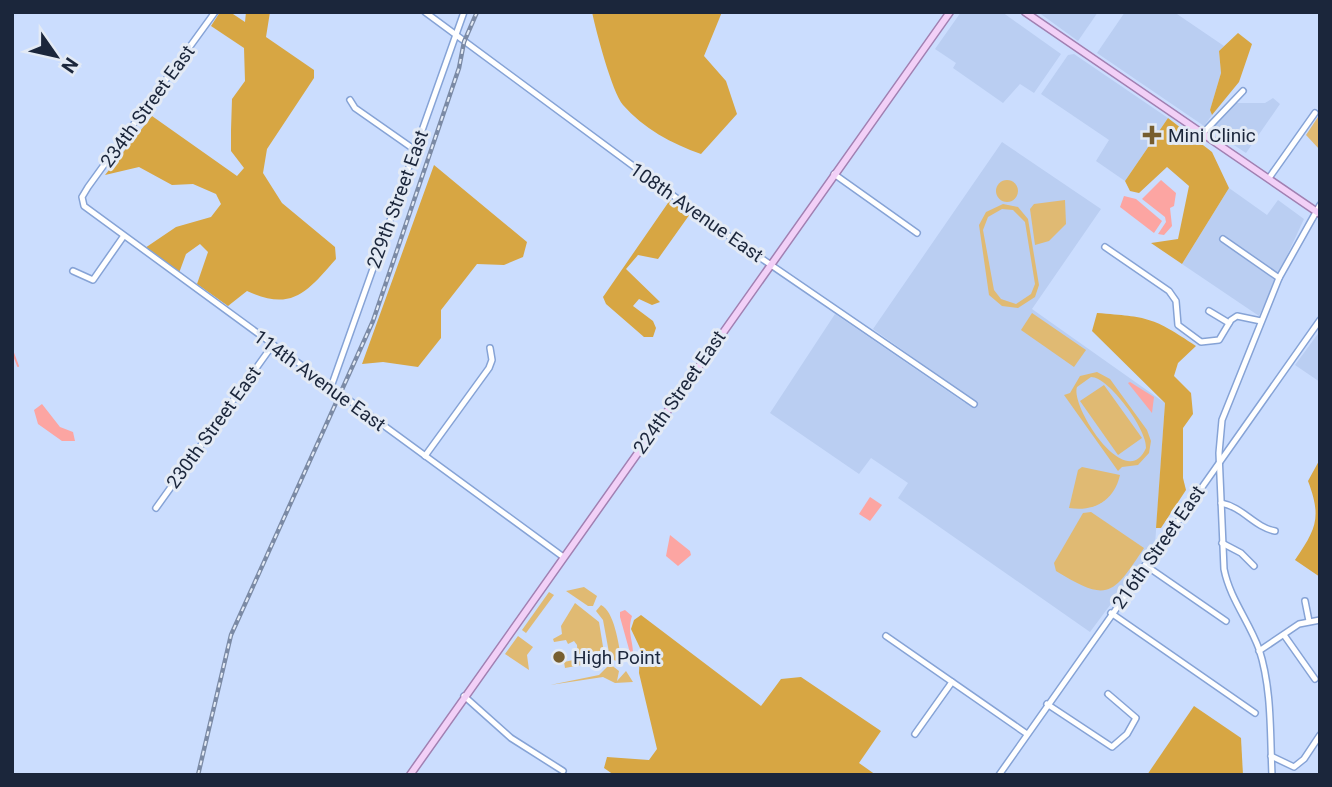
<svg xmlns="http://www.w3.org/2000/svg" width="1332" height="787" viewBox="0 0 1332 787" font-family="Roboto,sans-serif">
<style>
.built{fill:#bacef2}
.green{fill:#e0ba73;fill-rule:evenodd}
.forest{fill:#d7a643}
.water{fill:#fca5a2}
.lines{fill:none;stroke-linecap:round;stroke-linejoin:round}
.stream{stroke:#fca5a2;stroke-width:2}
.minor-casing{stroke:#86a3d6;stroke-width:8}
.major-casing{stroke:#a180b2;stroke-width:9}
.minor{stroke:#fff;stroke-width:5}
.major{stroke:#f2d0f7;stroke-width:6}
.rail-casing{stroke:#7b8aa5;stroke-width:4.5}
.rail{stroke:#e3eaf5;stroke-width:2;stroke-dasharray:5;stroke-linecap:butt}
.poi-dot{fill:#775e2f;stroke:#e3eaf5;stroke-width:2.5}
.labels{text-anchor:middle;stroke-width:6;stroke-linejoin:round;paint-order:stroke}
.street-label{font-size:19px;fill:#1b263b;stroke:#e3eaf5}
.poi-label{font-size:19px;fill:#1b263b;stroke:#e3eaf5;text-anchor:start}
</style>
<rect width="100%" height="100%" fill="#cbddfe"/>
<g class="built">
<path d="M961 12H1002L1061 54 1034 93 1020 84 1003 103 953 68 956 63 935 49Z"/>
<path d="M1038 12H1098L1078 41Z"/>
<path d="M1125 12H1174L1224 46 1219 51 1221 73 1210 110 1212 115 1204 126 1097 53Z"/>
<path d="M1074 54 1168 118 1125 181 1096 161 1109 140 1041 94 1068 55Z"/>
<path d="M1273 98 1280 104 1246 153 1211 130 1234 103H1265Z"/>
<path d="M1002 142 1101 209 1032 309 1165 403 1155 545 1090 632 898 498 908 483 871 458 859 474 770 413 835 314 965 403 970 398 873 329Z"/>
<path d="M1229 188 1267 215 1278 200 1304 219 1259 316 1182 264Z"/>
<path d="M1320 331V382L1295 365Z"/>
</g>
<g class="green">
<path d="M1320 114V150L1306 135Z"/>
<circle cx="1007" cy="191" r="11"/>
<path d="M1065 200 1066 224 1049 241 1035 245 1030 209 1034 204Z"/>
<path d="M1003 204 1018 207 1028 219 1039 285 1035 297 1018 308 1002 306 989 295 979 225 986 212ZM1002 209 1013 210 1025 222 1035 284 1031 294 1016 304 1001 299 994 290 983 230 988 217Z"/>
<path d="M1032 313 1086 350 1074 367 1021 330Z"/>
<path d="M1097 372 1110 379 1147 430 1151 441 1149 453 1138 465 1122 467 1118 471 1064 395 1070 393 1080 376ZM1091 377C1109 377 1148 431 1146 448 1126 494 1070 406 1077 387Z"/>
<path d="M1104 385 1142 438 1118 455 1080 401Z"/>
<path d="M1082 467 1120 475C1114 501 1094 512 1069 508L1078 470Z"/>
<path d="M1091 512 1144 548C1112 597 1107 602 1056 571L1054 563 1083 513Z"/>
<path d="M584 587 597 596 593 606H588L566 591Z"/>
<path d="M549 592 554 595 526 633 522 630Z"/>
<path d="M575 603 599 622 605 659 601 666 598 662 565 668 564 662 578 659 577 645 574 641 568 644 566 640 554 642 553 639 562 634 561 626Z"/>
<path d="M601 605C614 611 619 644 621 659L618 662 610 658 603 620 596 611Z"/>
<path d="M518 636 533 647 527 655 529 670 505 654Z"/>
<path d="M610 664 619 671 617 681 626 671 633 682 615 683 603 677 550 685 599 675Z"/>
</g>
<g class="forest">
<path d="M220 12H230L245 22 246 12H270L266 37 314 70V78L267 149 263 173 282 203 335 247 336 259C307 292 292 312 247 291L228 306 197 284 208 252 200 244 186 254 179 273 145 248 176 227 211 217 221 204 216 194 193 184 172 185 139 167 105 175 152 116 237 176 244 168 231 151V130L232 99 245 81 244 48 211 26Z"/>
<path d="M592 12H722L704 56 726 81 737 114 701 154C672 144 643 128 623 105 612 92 596 31 592 12Z"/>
<path d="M1238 33 1252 44 1239 82 1212 115 1210 110 1221 73 1219 51Z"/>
<path d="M1168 118 1212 152 1229 188 1182 264 1151 243 1178 239 1189 186 1167 167 1139 193 1130 191 1125 181Z"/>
<path d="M434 165 527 242 523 257 504 265 477 264 441 310V338L418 367 383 362 362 364Z"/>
<path d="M670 200 690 214 658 259 638 255 626 269 660 302 652 305 639 299 633 306 653 321 656 328 653 337H644L606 304 603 297Z"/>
<path d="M1097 313C1148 317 1153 317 1196 346L1178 363 1174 376 1191 393 1193 414 1183 428V478L1186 490 1161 528H1156L1165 403 1092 331Z"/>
<path d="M1320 459V577L1295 560C1316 529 1322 518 1308 481Z"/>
<path d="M641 615 761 706 781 679 801 677 881 731 859 763 876 775H614L604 768 607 757 649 760 657 749 639 673 640 648 631 629 634 620Z"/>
<path d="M1194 706 1241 738 1243 775H1147Z"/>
</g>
<g class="water">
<path d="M1161 180 1176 193 1174 206 1170 208 1172 226 1164 235 1158 234 1166 222 1165 217 1142 199Z"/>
<path d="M1124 196 1136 199 1162 221 1154 233 1120 207Z"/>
<path d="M1130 382 1154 397 1152 413 1128 383Z"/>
<path d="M42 404 60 427 73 432 75 441H62L38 424 34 410Z"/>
<path d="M870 497 882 505 870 521 859 514Z"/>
<path d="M670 535 690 551 691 555 678 566 666 556Z"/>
<path d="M625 610 632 616C626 634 636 645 632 660L620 617V612Z"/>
</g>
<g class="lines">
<path class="stream" d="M12 350 18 366"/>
<g class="minor-casing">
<g id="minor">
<path d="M215 12 88 187 82 197 84 206 562 556"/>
<path d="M425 12 717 228 974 404"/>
<path d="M350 100 355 108 415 150"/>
<path d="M1203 133 1243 91"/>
<path d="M834 174 917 233"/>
<path d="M1269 178 1315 113"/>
<path d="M1223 239 1279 278"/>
<path d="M1105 247 1169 291 1176 301 1178 325 1201 342 1219 340 1231 320 1237 316 1261 321"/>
<path d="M73 271 93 280 123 237"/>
<path d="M1209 311 1229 323"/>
<path d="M331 387 464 12"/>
<path d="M425 456 489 368 492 360 490 348"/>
<path d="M1221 503C1243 507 1254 527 1275 531"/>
<path d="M156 508 272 346"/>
<path d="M1222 543 1241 553 1254 566"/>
<path d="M1145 565 1226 621"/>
<path d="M1305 601 1309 621"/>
<path d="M1111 613 1255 713"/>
<path d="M1284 635 1315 679"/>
<path d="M886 636 1027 734"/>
<path d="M1259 651 1299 624 1320 620"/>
<path d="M464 696 511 738 563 771"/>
<path d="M1047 704 1112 747 1127 734 1136 718 1108 694"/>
<path d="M915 734 952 682"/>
<path d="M1271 756 1294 767 1304 759 1320 735"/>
<path d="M999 775 1320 320"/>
<path d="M1272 775C1270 733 1272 689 1259 649 1249 621 1230 599 1224 569L1219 453 1222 420 1279 278 1320 205"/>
</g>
</g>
<g class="major-casing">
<g id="major">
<path d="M1025 12 1320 214"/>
<path d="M410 775 950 12"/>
</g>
</g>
<use href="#minor" class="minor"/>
<use href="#major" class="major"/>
<g class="rail-casing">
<path id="rail" d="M198 775 231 635 373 321 459 68 464 42 477 12"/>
</g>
<use href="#rail" class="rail"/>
</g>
<g class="poi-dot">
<path d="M1148.5 124.5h7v7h7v7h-7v7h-7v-7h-7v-7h7z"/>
<circle cx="559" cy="657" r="7"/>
</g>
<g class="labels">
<g class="street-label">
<text transform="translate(147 106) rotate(-54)" y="7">234th Street East</text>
<text transform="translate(397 199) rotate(-70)" y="7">229th Street East</text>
<text transform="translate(697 212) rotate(35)" y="7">108th Avenue East</text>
<text transform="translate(320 380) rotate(36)" y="7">114th Avenue East</text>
<text transform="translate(679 392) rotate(-55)" y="7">224th Street East</text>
<text transform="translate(213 427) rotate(-54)" y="7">230th Street East</text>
<text transform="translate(1158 547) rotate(-55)" y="7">216th Street East</text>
</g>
<g class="poi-label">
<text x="1168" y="142">Mini Clinic</text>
<text x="573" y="664">High Point</text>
</g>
</g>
<rect width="1332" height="787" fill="none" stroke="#1b263b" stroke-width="28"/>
<g transform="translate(56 56) rotate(124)" stroke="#e3eaf5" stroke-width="5" paint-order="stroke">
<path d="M0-5L12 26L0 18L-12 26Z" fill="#1b263b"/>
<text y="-10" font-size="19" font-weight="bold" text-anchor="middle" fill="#1b263b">N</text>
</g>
</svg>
